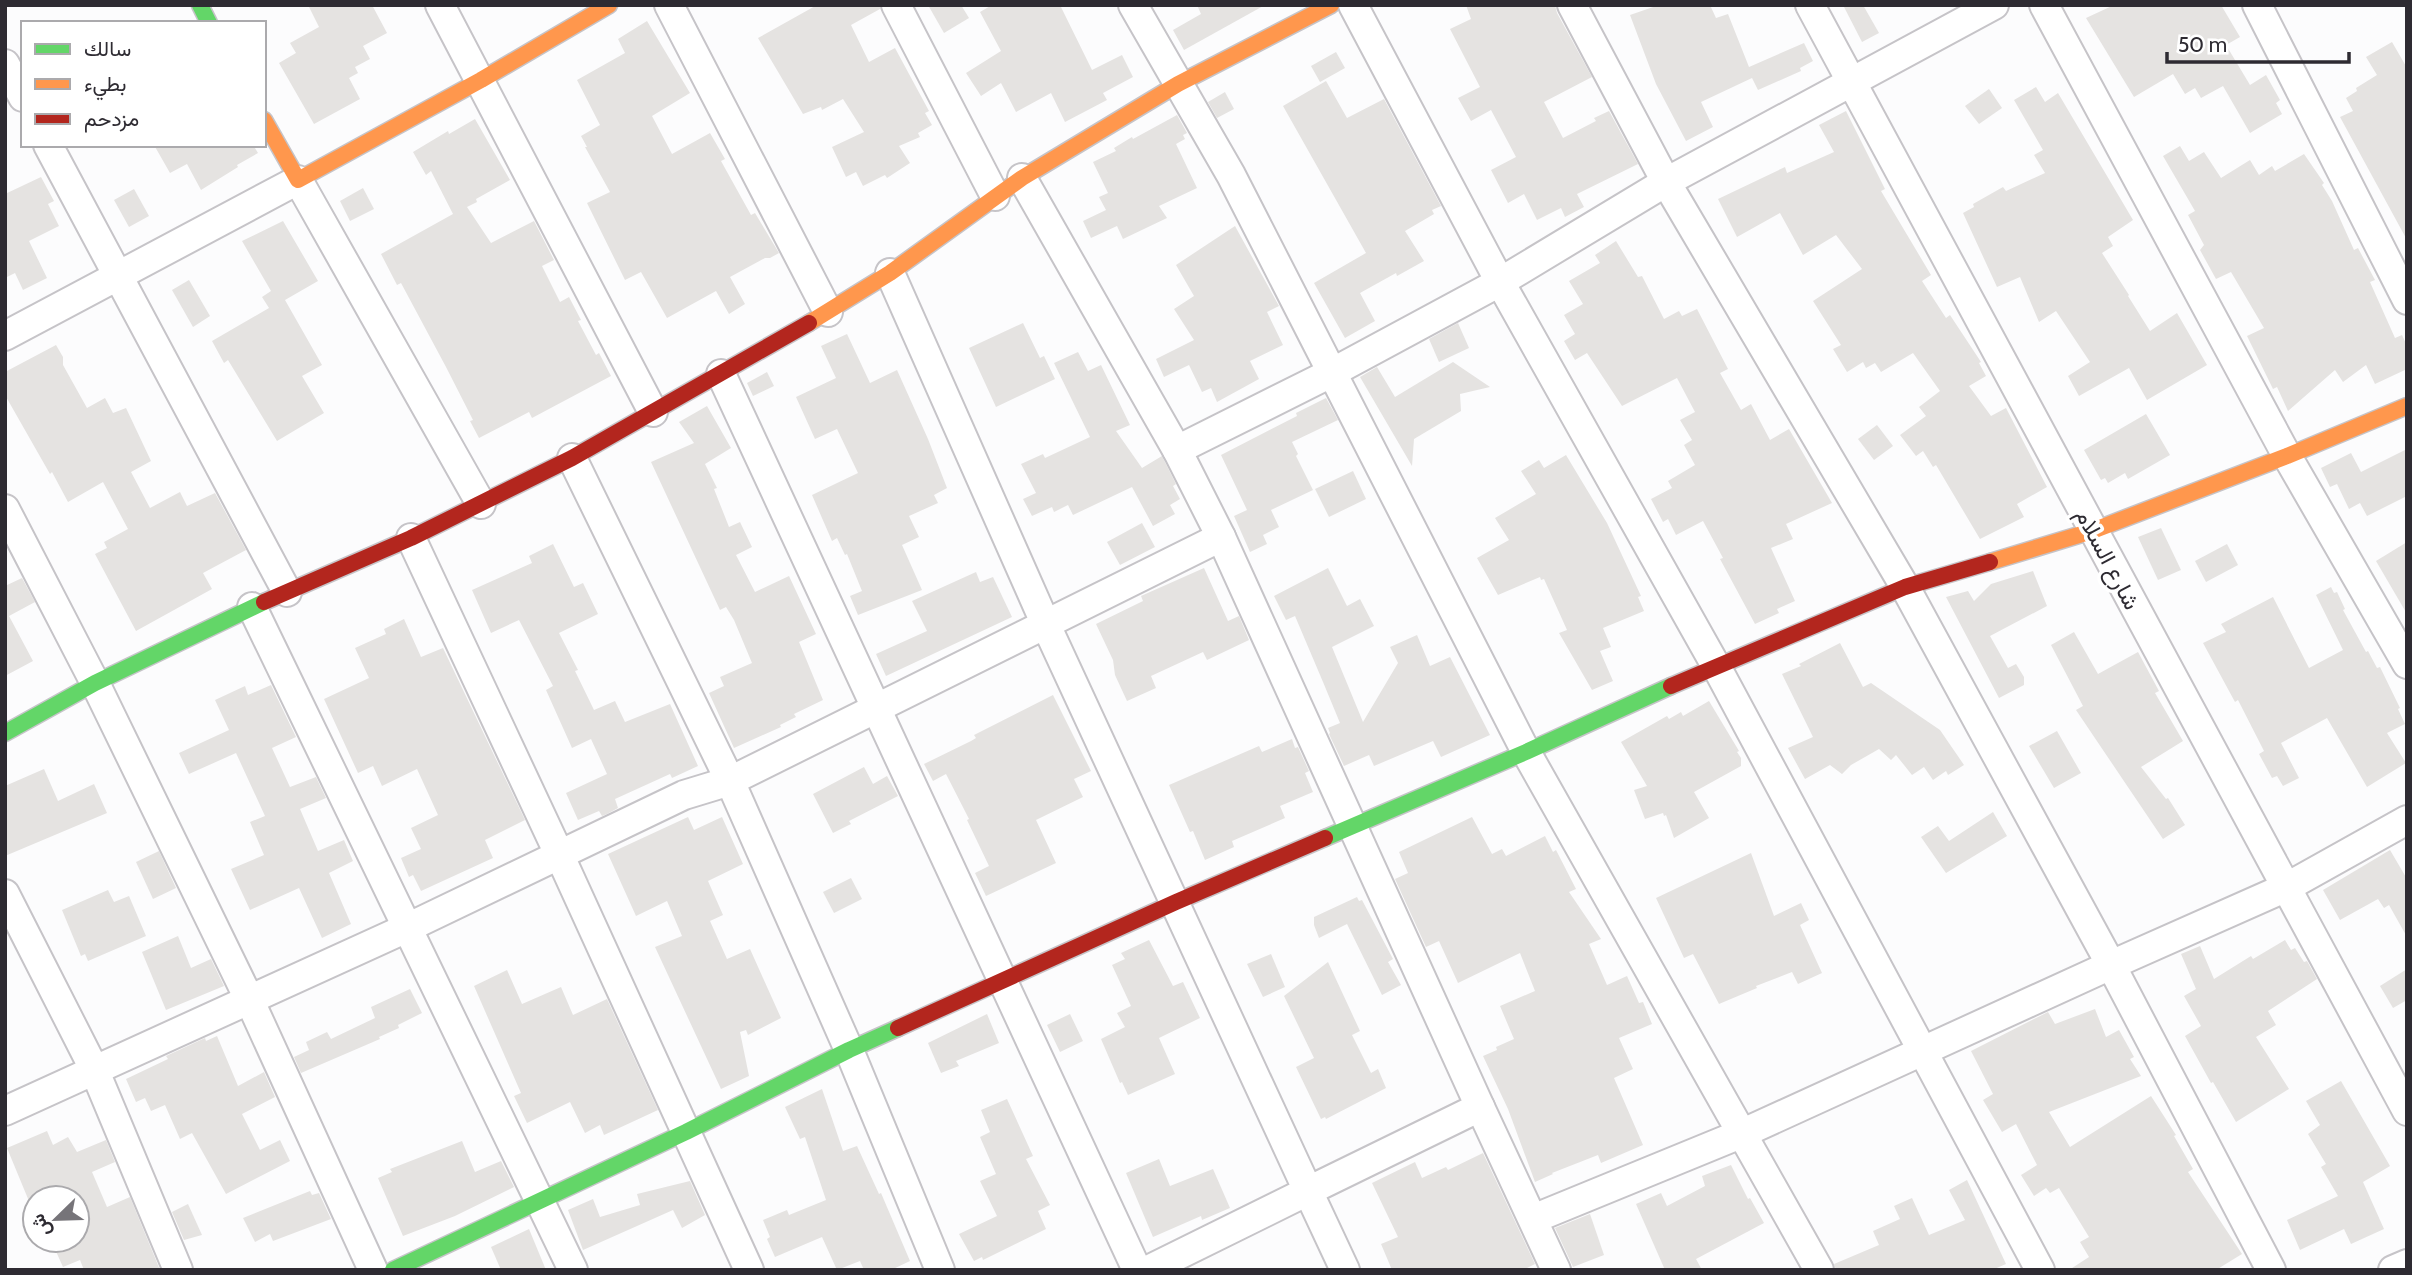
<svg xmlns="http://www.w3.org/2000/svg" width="2412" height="1275" viewBox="0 0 2412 1275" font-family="Cabin,Vazirmatn,sans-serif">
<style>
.building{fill:#e5e3e1}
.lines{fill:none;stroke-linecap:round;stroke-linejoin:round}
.street-casing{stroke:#c6c4c8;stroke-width:32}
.fast-casing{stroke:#c6c4c8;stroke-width:19}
.slow-casing{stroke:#c6c4c8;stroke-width:19}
.jam-casing{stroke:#c6c4c8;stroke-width:19}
.street{stroke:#fff;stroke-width:28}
.fast{stroke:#63d668;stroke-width:16}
.slow{stroke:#ff974d;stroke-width:16}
.jam{stroke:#b3261e;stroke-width:16}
.labels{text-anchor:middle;stroke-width:7;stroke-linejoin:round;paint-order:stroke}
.street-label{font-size:23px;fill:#2e2b32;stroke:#fff}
</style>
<rect width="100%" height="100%" fill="#fcfcfd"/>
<g class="building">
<path d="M308 5H372L387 33 363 46 370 59 355 67 358 73 349 78 360 99 314 124 279 63 296 53 290 43 319 27Z"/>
<path d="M817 5H880V9L851 25 869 62 895 48 929 111 925 113 932 125 918 133 920 137 899 146 910 163 887 178 885 175 863 186 856 172 846 177 832 147 864 132 843 99 822 110 821 107 803 114 758 38Z"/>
<path d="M928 5H961L969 18 944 33Z"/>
<path d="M992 5H1060L1092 70 1122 55 1133 77 1103 93 1107 100 1065 122 1051 93 1016 112 1001 83 981 96 966 73 1001 51 980 12Z"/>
<path d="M1197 5H1265L1184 50 1173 30 1201 14Z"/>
<path d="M1466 5H1555L1557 13 1592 77 1544 102 1563 138 1596 121 1594 118 1609 111 1638 164 1577 194 1584 207 1565 217 1561 208 1537 220 1524 194 1508 203 1491 170 1516 157 1491 110 1471 121 1458 98 1480 87 1450 29 1471 19Z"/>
<path d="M1659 5H1710L1716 18 1728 14 1749 67 1804 43 1813 61 1800 68 1801 71 1758 90 1752 78 1701 102 1713 127 1686 141 1656 84 1630 15Z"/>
<path d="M1843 5H1863L1879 33 1862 42Z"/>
<path d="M2114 5H2221L2240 37 2226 45 2250 85 2266 75 2280 100 2276 103 2282 114 2250 133 2223 86 2201 98 2195 88 2185 94 2173 74 2134 97 2086 18Z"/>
<path d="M647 21 690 93 652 116 672 154 710 133 725 159 721 161 751 215 755 213 779 253 770 258H765L730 277 745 304 729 314 716 291 667 318 641 272 625 280 587 203 610 192 585 147H587L581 136 600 125 577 80 625 53 618 39Z"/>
<path d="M2392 42 2407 68V240L2340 117 2353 111 2346 98 2357 91 2356 88 2377 75 2366 57Z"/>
<path d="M1336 52 1345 68 1320 82 1311 66Z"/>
<path d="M1326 81 1347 118 1384 99 1441 206 1432 210 1434 214 1405 231 1424 261 1397 276 1396 273 1360 293 1375 321 1345 338 1314 283 1366 253 1283 106Z"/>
<path d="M2036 87 2045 102 2058 93 2133 220 2108 237 2113 246 2102 253 2129 295 2128 296 2150 331 2177 313 2207 365 2147 400 2129 368 2079 396 2068 376 2090 362 2056 311 2039 322 2020 277 1997 287 1963 213 1974 207 1973 204 2003 187 2006 191 2045 173 2034 155 2043 150 2014 100Z"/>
<path d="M1989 89 2002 108 1979 124 1965 106Z"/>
<path d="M1225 92 1234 109 1217 118 1208 102Z"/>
<path d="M1846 111 1885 189 1881 191 1931 275 1922 281 1946 318 1950 315 1981 362 1979 363 1986 376 1969 386 1991 416 2006 408 2047 487 2017 504 2024 517 1980 539 1936 465 1933 467 1923 451 1916 456 1900 435 1926 416 1919 407 1940 391 1913 353 1881 372 1875 363 1866 368 1863 362 1847 372 1833 349 1841 345 1813 301 1862 269 1836 235 1803 255 1780 213 1737 237 1718 199 1785 167 1787 173 1834 152 1819 125Z"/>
<path d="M1177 115 1187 133 1183 135 1185 139 1176 144 1197 188 1159 206 1167 218 1123 239 1117 226 1091 238 1083 221 1106 210 1099 197 1108 193 1093 162 1116 151 1114 148 1132 137 1133 139Z"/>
<path d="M475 119 510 180 476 199 477 202 467 207 491 243 534 221 554 260 542 266 560 302 569 297 581 320 578 321 596 355 599 353 611 376 532 418 529 412 479 438 470 421 473 420 446 367 401 283 397 285 381 254 453 214 431 171 426 175 413 152 448 131 449 134Z"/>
<path d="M154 145H253L258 153 237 165 238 167 201 190 187 164 170 173Z"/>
<path d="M2180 146 2189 161 2204 152 2221 178 2250 160 2259 175 2272 166 2275 171 2304 154 2324 183 2322 185 2332 201 2354 250 2358 248 2375 280 2370 282 2395 338 2402 335 2407 346V369L2375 384 2366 365 2343 382 2335 370 2288 411 2277 387 2273 389 2247 336 2264 328 2231 272 2216 279 2200 250 2204 245 2188 215 2195 211 2163 156Z"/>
<path d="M41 177 54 201 48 204 59 226 29 241 47 278 23 290 15 273 5 278V194Z"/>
<path d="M363 188 374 209 350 221 340 201Z"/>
<path d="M134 189 149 216 129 227 114 200Z"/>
<path d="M283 221 318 281 285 300 322 365 302 376 324 413 277 441 228 360 224 363 212 341 269 308 262 297 271 291 242 241Z"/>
<path d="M1235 226 1279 306 1267 312 1283 345 1250 361 1259 379 1217 402 1211 388 1202 392 1189 365 1164 377 1156 359 1194 340 1174 309 1194 296 1176 265Z"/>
<path d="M1616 241 1638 277 1642 276 1664 319 1679 311 1682 316 1697 309 1728 369 1720 373 1741 410 1751 404 1770 440 1789 429 1832 503 1786 524 1793 539 1771 548 1795 601 1777 609 1779 613 1755 624 1720 559 1723 558 1703 521 1676 535 1668 519 1663 522 1651 499 1672 488 1668 481 1695 465 1684 445 1692 440 1680 420 1695 412 1677 378 1622 406 1587 353 1575 360 1564 341 1575 334 1564 315 1583 304 1569 281 1600 263 1595 255Z"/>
<path d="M189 280 210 316 193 327 172 290Z"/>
<path d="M1023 323 1040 358 1044 356 1055 379 996 407 969 348Z"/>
<path d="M1458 323 1469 348 1439 362 1429 339Z"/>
<path d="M847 334 870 383 897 370 928 439 947 488 934 495 938 503 909 516 919 537 902 545 922 590 858 615 850 596 862 591 847 554 845 555 837 538 832 541 812 495 858 473 837 429 815 439 796 397 836 378 821 346Z"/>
<path d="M56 345 63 357V365L87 408 105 398 113 413 126 408 151 461 131 472 150 508 180 492 187 506 215 493 246 550 203 573 212 589 136 631 95 554 107 548 104 542 128 529 103 482 68 502 52 472 50 474 5 395V372Z"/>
<path d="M1078 352 1088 371 1101 365 1130 425 1116 431 1142 468 1162 456 1176 484 1173 486 1180 499 1170 505 1175 514 1153 526 1132 487 1073 515 1068 505 1054 512 1052 507 1032 516 1023 499 1036 493 1021 464 1043 454 1045 458 1090 437 1054 363Z"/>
<path d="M1453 362 1490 387 1460 394 1461 411 1414 439 1412 466 1360 377 1377 367 1395 397Z"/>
<path d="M767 372 774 386 753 396 747 383Z"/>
<path d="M1326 398 1338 420 1292 442 1298 454 1296 456 1313 490 1271 510 1279 527 1263 535 1267 544 1250 552 1234 516 1247 510 1221 455 1297 416 1296 413Z"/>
<path d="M707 406 731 448 705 464 717 488 714 489 729 527 740 522 752 547 736 555 755 592 789 576 816 634 799 642 823 700 794 714 796 717 780 725 781 727 734 748 709 693 724 686 720 677 752 663 734 620 726 607 720 610 651 462 694 443 679 422Z"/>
<path d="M2146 414 2170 455 2128 479 2125 473 2108 483 2105 478 2101 480 2084 450Z"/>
<path d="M1877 425 1893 446 1874 460 1858 439Z"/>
<path d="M2407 449V496L2367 516 2360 503 2349 509 2337 484 2330 487 2321 468 2351 453 2361 472Z"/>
<path d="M1566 455 1607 523 1641 596 1638 597 1644 611 1603 628 1611 647 1600 651 1613 681 1592 690 1559 633 1567 630 1544 579 1541 580 1540 577 1498 595 1477 558 1509 540 1495 518 1536 494 1521 471 1539 460 1544 468Z"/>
<path d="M1353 471 1366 499 1329 517 1315 489Z"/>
<path d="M1142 523 1155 547 1120 565 1107 542Z"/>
<path d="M2161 528 2181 570 2158 580 2138 537Z"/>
<path d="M2407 542V614L2376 561Z"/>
<path d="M553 544 574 587 583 583 598 614 559 633 578 670 575 671 594 710 615 701 625 722 670 704 698 766 672 778 670 774 615 799 618 808 607 814 602 816 599 811 578 820 566 793 607 774 591 739 572 748 546 690 553 686 519 620 491 633 472 590 532 563 529 556Z"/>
<path d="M2227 544 2238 565 2206 582 2195 561Z"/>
<path d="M1204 568 1228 621 1239 616 1249 640 1207 660 1203 652 1151 676 1156 688 1127 701 1115 675 1113 660 1096 624 1143 601 1141 596Z"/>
<path d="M1328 568 1347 606 1360 599 1374 626 1332 647 1363 722 1398 663 1390 647 1417 635 1430 666 1450 657 1490 735 1441 757 1433 741 1374 766 1369 755 1344 766 1329 734 1330 733 1328 728 1340 723 1323 682 1295 616 1286 620 1274 596Z"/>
<path d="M2033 571 2047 606 1990 636 2008 668 2016 664 2024 677V685L1999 698 1946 597 1968 591 1974 601 1991 584Z"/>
<path d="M976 572 980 582 993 577 1012 617 886 676 876 654 927 631 912 601Z"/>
<path d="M22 578 35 602 9 616 33 661 5 676V586Z"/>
<path d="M2331 587 2334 593 2337 592 2345 609 2343 610 2366 652 2368 651 2377 668 2380 667 2400 708 2398 709 2405 724 2387 733 2406 763 2367 787 2327 718 2281 743 2299 778 2283 786 2277 776 2272 778 2259 754 2264 751 2238 700 2235 702 2203 643 2226 632 2221 624 2273 597 2309 668 2343 650 2316 595Z"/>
<path d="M404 619 421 657 443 648 525 820 485 840 493 858 421 891 413 875 409 877 401 858 421 849 411 828 438 815 417 769 382 786 373 766 358 773 324 699 369 678 355 648 386 634 384 629Z"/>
<path d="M2074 632 2098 674 2138 652 2159 691 2155 693 2183 741 2141 767 2166 799 2168 798 2185 825 2163 839 2076 710 2083 706 2051 645Z"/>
<path d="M1840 643 1863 687 1871 683 1940 730 1964 765 1948 775 1946 771 1933 780 1924 767 1912 775 1896 755 1891 760 1879 749 1851 765 1842 774 1830 765 1805 779 1788 748 1813 737 1782 674 1801 666 1799 664Z"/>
<path d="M271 685 296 737 272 748 290 787 316 777 326 798 300 809 318 851 344 840 353 861 329 873 351 924 322 938 299 888 250 910 231 869 264 855 250 822 265 816 236 753 189 774 179 753 229 730 215 700 245 686 248 695Z"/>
<path d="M1053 695 1091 771 1074 779 1083 797 1036 820 1056 863 986 896 975 873 989 866 967 820 969 819 946 774 933 781 924 764 971 741 976 738 974 735Z"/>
<path d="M1709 701 1739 751 1737 752 1741 758V766L1694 792 1709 818 1674 838 1666 815 1664 816 1663 813 1645 819 1634 790 1647 786 1621 742 1667 716 1669 719 1681 712 1683 716Z"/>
<path d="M2057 731 2081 773 2054 788 2029 746Z"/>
<path d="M1292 739 1295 748 1298 747 1309 771 1305 773 1313 792 1280 806 1285 818 1232 841 1234 847 1205 860 1193 831 1190 832 1169 785 1259 746 1262 752Z"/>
<path d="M864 767 873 784 887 776 898 796 849 821 851 824 833 833 813 794Z"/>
<path d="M44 769 58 801 94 784 107 813 5 856V786Z"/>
<path d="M1993 812 2007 836 1946 873 1921 837 1938 826 1949 841Z"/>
<path d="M688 817 694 830 722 817 743 864 708 881 723 915 710 921 727 959 750 949 781 1018 748 1035 746 1030 740 1032 749 1076 721 1089 655 947 682 936 667 901 636 916 608 854Z"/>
<path d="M1472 817 1492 854 1502 849 1506 856 1545 836 1553 852 1556 850 1576 889 1569 892 1601 939 1589 944 1607 985 1627 976 1639 1003 1643 1002 1652 1024 1619 1038 1633 1069 1614 1078 1643 1145 1601 1163 1598 1155 1552 1173 1553 1174 1535 1182 1508 1109 1483 1056 1497 1050 1496 1047 1514 1039 1500 1006 1535 991 1520 953 1458 983 1439 941 1426 947 1395 879 1408 873 1399 852Z"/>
<path d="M2390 850 2407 879V937L2389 905 2384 908 2378 899 2340 920 2323 890Z"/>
<path d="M159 851 176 888 153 899 136 862Z"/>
<path d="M1751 853 1774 916 1801 903 1809 920 1800 925 1822 973 1798 984 1792 972 1756 986 1757 988 1719 1004 1693 954 1684 958 1656 898Z"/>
<path d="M851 878 862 899 834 913 823 892Z"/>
<path d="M108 890 114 902 129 896 146 936 88 961 85 954 81 956 62 910Z"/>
<path d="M1357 897 1359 901 1362 900 1393 959 1388 962 1401 985 1382 995 1347 924 1319 938 1314 925V917Z"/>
<path d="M178 936 191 968 211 959 224 986 166 1010 142 952Z"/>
<path d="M1149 940 1173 986 1183 982 1200 1018 1159 1038 1175 1074 1128 1095 1122 1082 1120 1083 1101 1039 1125 1027 1117 1013 1131 1006 1112 965 1125 959 1121 953Z"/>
<path d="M2285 940 2291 950 2295 948 2304 962 2307 961 2317 979 2268 1011 2276 1025 2256 1037 2289 1089 2236 1122 2213 1082 2211 1083 2185 1036 2201 1026 2184 996 2196 989 2181 954 2200 946 2214 979 2251 956 2253 959Z"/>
<path d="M1271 954 1285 987 1263 997 1247 964Z"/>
<path d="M1328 962 1360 1031 1352 1035 1371 1073 1378 1069 1386 1088 1326 1119 1325 1117 1321 1119 1296 1067 1314 1058 1284 996Z"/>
<path d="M2407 969V1000L2393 1008 2380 986Z"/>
<path d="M507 970 522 1004 561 987 573 1015 607 999 658 1110 604 1135 600 1125 585 1133 570 1102 527 1123 514 1096 521 1093 474 986Z"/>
<path d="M410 989 422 1013 398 1025 399 1028 379 1037 380 1039 301 1073 294 1057 309 1050 306 1042 327 1032 331 1039 375 1018 371 1007Z"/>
<path d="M2095 1009 2106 1037 2119 1030 2134 1057 2130 1059 2141 1076 2049 1112 2070 1147 2151 1096 2176 1135 2174 1136 2193 1169 2188 1172 2242 1254 2216 1270H2069L2089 1257 2080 1242 2089 1237 2059 1188 2050 1193 2046 1188 2034 1196 2021 1175 2037 1165 2016 1124 2002 1132 1983 1100 1993 1094 1971 1051 2048 1012 2055 1024Z"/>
<path d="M987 1014 999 1043 956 1061 959 1066 941 1073 928 1043Z"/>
<path d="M1070 1014 1083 1041 1060 1052 1047 1025Z"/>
<path d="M217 1036 238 1086 264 1072 275 1097 242 1114 260 1150 280 1140 290 1161 226 1194 192 1133 180 1139 165 1105 151 1111 145 1098 136 1102 126 1079 168 1059 166 1056 205 1038 206 1041Z"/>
<path d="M2341 1081 2390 1166 2363 1182 2384 1229 2351 1244 2344 1229 2300 1250 2287 1220 2338 1196 2321 1167 2326 1164 2308 1134 2320 1125 2306 1101Z"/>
<path d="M822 1089 843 1151 857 1146 879 1194 881 1193 910 1261 891 1270H864L860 1261 837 1270 822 1237 775 1257 767 1239 770 1237 763 1220 787 1210 789 1215 826 1200 805 1137 800 1139 785 1107Z"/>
<path d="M1007 1099 1033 1156 1026 1159 1050 1205 1038 1211 1046 1229 983 1260 982 1257 974 1261 959 1234 997 1216 980 1181 996 1174 980 1137 990 1132 981 1110Z"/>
<path d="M47 1131 53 1145 68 1137 77 1152 106 1140 115 1162 92 1172 107 1207 130 1197 160 1270H84L80 1260 63 1267 54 1247 71 1240H77V1198H35V1204L31 1206 7 1148Z"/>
<path d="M462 1141 475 1172 501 1161 514 1187 455 1216 403 1236 378 1178 392 1172 390 1169Z"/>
<path d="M1483 1153 1535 1264 1523 1270H1392L1381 1244 1398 1237 1372 1183 1415 1162 1422 1178 1446 1167 1448 1170Z"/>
<path d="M1159 1159 1170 1186 1213 1169 1230 1208 1202 1220 1201 1216 1153 1237 1126 1173Z"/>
<path d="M1731 1165 1748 1199 1750 1198 1764 1223 1696 1259 1702 1270H1665L1636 1204 1661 1193 1667 1206 1705 1186 1702 1176Z"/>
<path d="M1967 1180 2006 1264 1992 1270H1836L1834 1264 1879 1245 1873 1231 1900 1219 1894 1206 1912 1198 1929 1235 1965 1220 1949 1190Z"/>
<path d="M690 1181 705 1215 682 1228 673 1210 583 1250 568 1210 593 1199 600 1217 640 1205 637 1194Z"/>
<path d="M310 1191 312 1195 319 1193 331 1219 273 1241 270 1234 255 1242 243 1218Z"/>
<path d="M188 1204 202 1235 184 1240 172 1212Z"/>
<path d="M1590 1214 1604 1255 1573 1267 1555 1228Z"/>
<path d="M529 1229 546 1270H501L491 1247Z"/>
</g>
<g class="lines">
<g class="street-casing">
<g id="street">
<path d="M440 5 653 412"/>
<path d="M669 5 828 312"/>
<path d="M896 5 995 196"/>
<path d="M1133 5 1231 175 1526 752 1819 1270"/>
<path d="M1353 5 1500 282 1716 666 2040 1270"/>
<path d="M1572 5 1666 182 1905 587 2111 965 2271 1270"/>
<path d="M1810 5 2407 1111"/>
<path d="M2044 5 2287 456 2407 664"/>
<path d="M2257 5 2407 300"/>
<path d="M5 64 23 97"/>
<path d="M48 145 287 592"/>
<path d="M1022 178 1177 450 1221 537 1480 1107 1556 1270"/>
<path d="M890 273 1046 625 1308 1191 1148 1270"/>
<path d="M5 336 298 180 481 504"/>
<path d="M721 374 1137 1270"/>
<path d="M1177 450 1333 372 1500 282 1666 182 1994 5"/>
<path d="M572 458 730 781 849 1050 940 1270"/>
<path d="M5 509 95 683 249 999 373 1270"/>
<path d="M411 538 559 854 749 1270"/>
<path d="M252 607 573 1270"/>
<path d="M5 894 94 1069 178 1270"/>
<path d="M5 1111 409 927 684 795 730 781 1221 537"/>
<path d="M1533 1219 1743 1133 2111 965 2287 887 2407 820"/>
<path d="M1345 1270 1308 1191 1480 1107"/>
<path d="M2393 1270 2407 1264"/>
</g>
</g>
<g class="fast-casing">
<g id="fast">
<path d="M200 5 209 23"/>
<path d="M5 733 95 683 264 602"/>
<path d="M1325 838 1526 752 1671 686"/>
<path d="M393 1270 686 1132 849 1050 898 1028"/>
</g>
</g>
<g class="slow-casing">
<g id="slow">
<path d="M264 120 298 180 481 80 609 5"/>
<path d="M809 323 890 273 1022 178 1178 84 1331 5"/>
<path d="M1990 562 2092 531 2287 456 2407 406"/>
</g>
</g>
<g class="jam-casing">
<g id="jam">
<path d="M264 602 411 538 572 458 809 323"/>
<path d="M1671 686 1905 587 1990 562"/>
<path d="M898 1028 1176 902 1325 838"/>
</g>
</g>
<use href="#street" class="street"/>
<use href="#fast" class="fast"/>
<use href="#slow" class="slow"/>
<use href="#jam" class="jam"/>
</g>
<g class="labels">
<g class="street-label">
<text transform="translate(2108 559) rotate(62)" y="8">شارع السلام</text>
</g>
</g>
<rect width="2412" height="1275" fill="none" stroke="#2e2b32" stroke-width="14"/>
<rect x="21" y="21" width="245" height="126" fill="#ffffff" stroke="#abaaad" stroke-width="2"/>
<rect x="35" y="44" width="35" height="10" fill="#63d668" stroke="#abaaad" stroke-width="2"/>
<text x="84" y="56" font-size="21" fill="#2e2b32">سالك</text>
<rect x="35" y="79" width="35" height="10" fill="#ff974d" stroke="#abaaad" stroke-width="2"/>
<text x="84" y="91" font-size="21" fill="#2e2b32">بطيء</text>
<rect x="35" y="114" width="35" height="10" fill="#b3261e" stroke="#abaaad" stroke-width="2"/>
<text x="84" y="126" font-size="21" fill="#2e2b32">مزدحم</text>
<g transform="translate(56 1219) rotate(247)"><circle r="33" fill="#ffffff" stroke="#abaaad" stroke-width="2"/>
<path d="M0-5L12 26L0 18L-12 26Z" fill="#767479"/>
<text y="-10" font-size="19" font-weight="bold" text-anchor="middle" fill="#2e2b32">ش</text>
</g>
<path d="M2167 52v10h182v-10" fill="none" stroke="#2e2b32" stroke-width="3.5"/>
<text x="2178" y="52" font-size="21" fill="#2e2b32" stroke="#ffffff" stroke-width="5" paint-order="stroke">50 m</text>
</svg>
